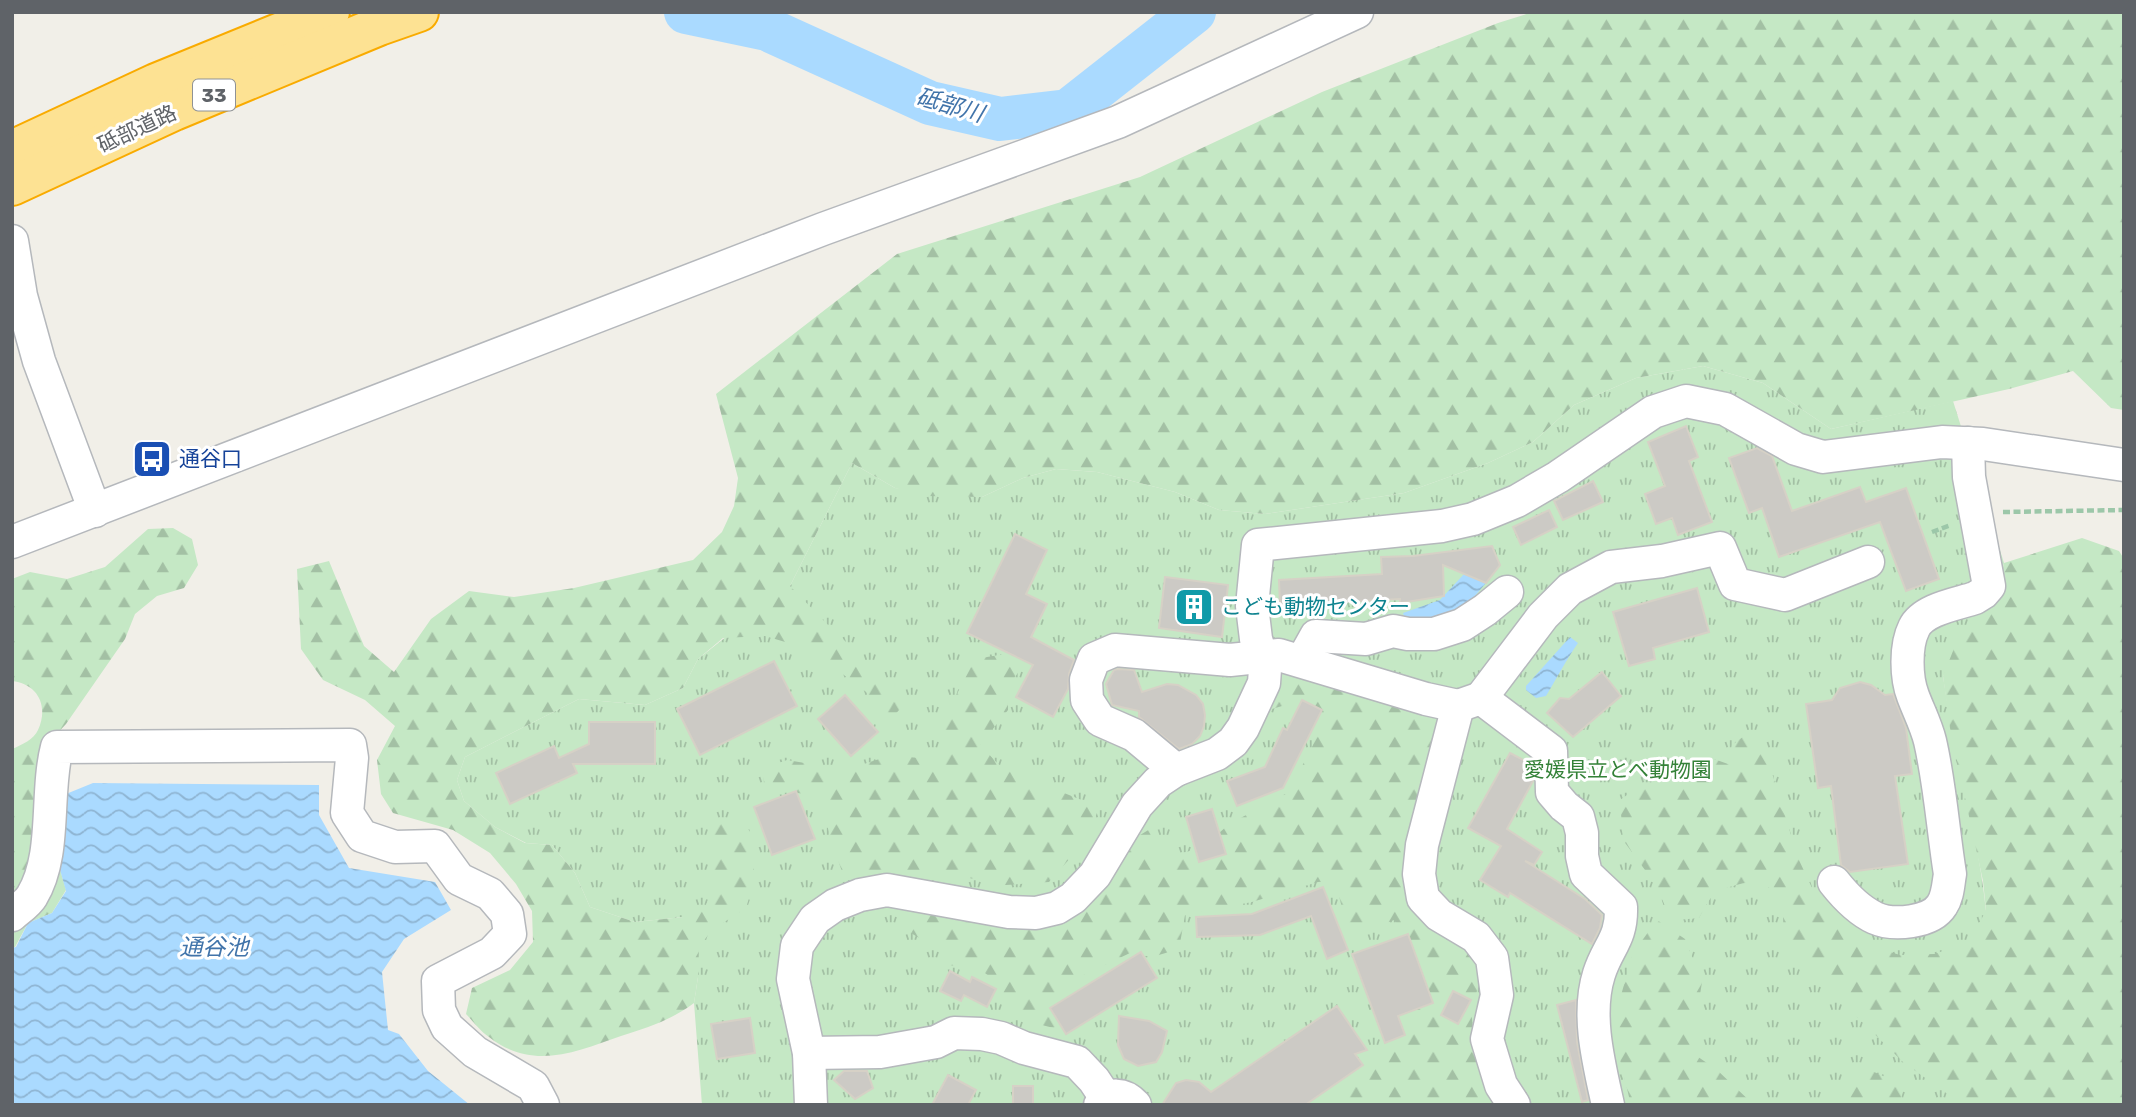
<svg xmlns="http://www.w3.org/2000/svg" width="2136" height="1117" viewBox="0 0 2136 1117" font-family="Rubik,'Noto Sans JP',sans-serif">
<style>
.grass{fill:url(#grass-tufts)}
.forest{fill:url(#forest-firs)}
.water{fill:url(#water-waves)}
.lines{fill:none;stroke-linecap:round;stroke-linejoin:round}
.river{stroke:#aadaff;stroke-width:44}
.building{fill:#cccac5;stroke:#d6d1c6;stroke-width:2}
.minor-casing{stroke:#b5b8bc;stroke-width:35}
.highway-casing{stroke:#f9ab00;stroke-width:42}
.path{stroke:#9cc7a9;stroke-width:4.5;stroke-dasharray:7 3.5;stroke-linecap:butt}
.minor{stroke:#fff;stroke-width:32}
.highway{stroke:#fde293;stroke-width:38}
.labels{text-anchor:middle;stroke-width:6;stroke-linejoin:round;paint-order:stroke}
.shield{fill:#fff;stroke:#8f9295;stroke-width:2}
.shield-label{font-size:19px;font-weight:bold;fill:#5f6368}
.street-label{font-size:21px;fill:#5f6368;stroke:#fff}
.transit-label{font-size:21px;fill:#164399;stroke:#fff;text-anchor:start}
.culture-label{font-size:21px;fill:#0d838f;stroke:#fff;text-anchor:start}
.park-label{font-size:21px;fill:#348238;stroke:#fff}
.water-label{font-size:23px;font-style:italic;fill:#4174aa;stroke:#fff}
</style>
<defs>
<pattern id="grass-tufts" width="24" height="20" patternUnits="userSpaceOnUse" patternTransform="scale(1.75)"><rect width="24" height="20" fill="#c5e8c5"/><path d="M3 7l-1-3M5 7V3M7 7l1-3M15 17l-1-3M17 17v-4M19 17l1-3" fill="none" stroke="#a3c0a4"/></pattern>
<pattern id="forest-firs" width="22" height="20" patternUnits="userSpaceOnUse" patternTransform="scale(1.75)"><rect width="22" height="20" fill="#c5e8c5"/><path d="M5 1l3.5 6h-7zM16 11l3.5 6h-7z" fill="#a3c0a4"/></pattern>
<pattern id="water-waves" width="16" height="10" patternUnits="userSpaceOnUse" patternTransform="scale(1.75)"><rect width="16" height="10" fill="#aadaff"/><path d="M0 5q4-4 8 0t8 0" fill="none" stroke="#8eb4d2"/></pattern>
</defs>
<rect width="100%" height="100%" fill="#f1efe8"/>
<path class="grass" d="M1703 366 1763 383 1831 429 1953 401 2004 563 1996 599 1943 676C1954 754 1978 832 1986 911L2060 1105H702L694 1003 698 977 683 917 635 922 590 907 575 873 552 845 526 843 495 827 464 801 457 780 465 757 579 699 645 705 683 688 698 659 790 586 852 463 895 488 982 497 1023 478 1056 469 1097 472 1175 492 1219 510 1265 514 1404 493 1488 463 1533 442 1574 405 1636 378Z"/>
<g class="forest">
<path d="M1533 12H2124V410L2111 408 2073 371 2009 389 1831 429 1763 383 1703 366 1636 378 1574 405 1533 442 1488 463 1404 493 1265 514 1219 510 1175 492 1097 472 1056 469 1023 478 982 497 926 496 895 488 852 463 790 586 828 625 893 686 900 699V709L890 720 878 710 870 695 840 672 802 647 765 636 723 638 698 659 683 688 645 705 579 699 465 757 457 780 464 801 495 827 525 843 552 845 575 873 590 907 635 922 683 917 706 905 716 880 706 840 720 819H744L754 842V881L746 908 712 930 699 947 698 977 694 1003C670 1021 648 1027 621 1036 576 1052 532 1071 489 1037 480 1031 473 1021 466 1014L472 988 510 970 533 942 532 911 516 884 490 853 453 830 393 813 381 794 377 760 395 726 365 700 323 680 301 649 297 569 329 561 364 646 394 672 431 619 469 591 514 597 574 588 693 560 722 532 734 506 738 478 716 394 897 254 1140 177 1322 92 1498 23Z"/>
<path d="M173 528 192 539 198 565 184 588 157 596 135 614 125 639 66 724 52 739 57 859 66 890 52 913 28 923 15 947 12 948V749C22 745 34 739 38 730 49 706 38 684 12 681V579L30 572 67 579 105 567 148 529Z"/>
<path d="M2082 538 2119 551 2124 559V1105H2041L2036 1102 2001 1099 1960 1103 1903 1062 1799 960 1782 937C1788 901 1773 872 1733 886 1726 888 1718 890 1713 895 1708 901 1703 911 1699 918L1677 920 1668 913 1656 885 1623 840 1620 800 1634 790 1671 787 1676 761 1697 753 1728 764 1732 745 1748 733 1761 737 1798 858 1813 890 1839 923 1880 949 1900 955 1934 954 1958 946 1973 936 1986 910 1983 881 1950 728 1943 676 1957 641 1973 619 1996 599 2004 563Z"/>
<path d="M1017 652 1022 667 1008 687V710L980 745 1002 768 1099 807 1088 838 1049 882 1006 885 953 875 898 870 843 874C833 848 827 822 817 796L766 788 761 769 787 760 846 770 888 756 939 759 943 721 975 659Z"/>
<path d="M1290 676 1323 680 1443 711 1406 883 1473 951 1483 973 1471 1009 1476 1060 1501 1105H1317L1369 1069 1384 1052 1410 1010V939L1394 920 1350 938 1335 881 1318 882 1252 902 1185 915 1179 949 1152 957 1130 953 1071 981 1068 1007 1073 1033 1038 1024 1005 1005 999 983 982 971 949 965 945 954 911 933 921 913 929 904 1053 919 1132 840 1150 829 1155 854 1177 855 1205 846 1229 824 1288 793 1312 747 1322 710 1302 700 1272 709 1274 694Z"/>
<path d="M1657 920 1685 939 1702 982 1691 1052 1717 1070 1754 1105H1631L1612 1027 1633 953Z"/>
<path d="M1854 1063 1901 1084 1902 1105H1833Z"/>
</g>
<g class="water">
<path d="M1464 574 1486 583 1474 597 1441 620 1408 629 1403 613 1440 600Z"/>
<path d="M1570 637 1578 643C1566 660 1557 678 1546 696L1536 698 1526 690V686Z"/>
<path d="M93 783 319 785V815L349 868 435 882 451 910 404 939 382 972 388 1030 399 1034 428 1071 470 1105H12V948L16 947 28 923 52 913 66 891 57 859 66 794Z"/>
</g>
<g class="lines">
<path class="river" d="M686 12 767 29 930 103 1000 119 1068 111 1194 12"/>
</g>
<g class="building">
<path d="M1686 426 1698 457 1689 461 1712 522 1678 535 1672 518 1656 524 1645 494 1665 486 1648 442Z"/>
<path d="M1757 448 1772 456 1792 511 1860 487 1866 502 1906 488 1939 579 1906 591 1880 522 1779 557 1762 508 1749 513 1729 458Z"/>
<path d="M1593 481 1603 502 1563 520 1554 501Z"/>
<path d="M1549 510 1557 527 1521 545 1513 527Z"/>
<path d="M1015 534 1047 550 1026 594 1047 604 1031 637 1074 660 1069 674 1068 689 1053 717 1016 697 1033 665 967 633Z"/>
<path d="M1492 546 1500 565 1486 583 1443 565 1444 596 1400 603V599L1280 605 1279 580 1382 574 1381 557 1413 556Z"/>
<path d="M1165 577 1228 585 1222 637 1159 628Z"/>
<path d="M1697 588 1709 632 1653 648 1655 659 1629 666 1613 612Z"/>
<path d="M774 661 797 706 700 755 677 709Z"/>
<path d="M1118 669 1134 670 1142 692 1167 684 1178 685 1196 695 1203 704 1205 715 1204 726 1200 736 1192 744 1179 749 1139 717V711L1112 705 1106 684 1114 670Z"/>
<path d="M1602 672 1621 696 1573 737 1547 713 1560 698 1569 699Z"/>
<path d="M1860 682 1871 685 1885 695 1893 694 1906 728 1912 774 1895 776 1908 864 1850 872 1841 865 1831 786 1818 788 1806 704 1832 700 1840 688Z"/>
<path d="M845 695 878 732 851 756 818 719Z"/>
<path d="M1302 700 1322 710 1283 788 1237 806 1227 781 1265 767 1283 728 1287 730Z"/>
<path d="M589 722H655V764H573L577 773 510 804 496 773 554 746 559 758 589 744Z"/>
<path d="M1510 753 1533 765V781L1507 829 1542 852 1534 865 1525 861 1585 899 1602 915 1600 928 1592 944 1510 893 1508 897 1480 880 1501 846 1468 828Z"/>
<path d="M796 791 815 839 772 855 754 807Z"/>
<path d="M1212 809 1226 854 1199 862 1186 817Z"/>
<path d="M1323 887 1348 950 1327 959 1311 916 1260 935 1197 937 1196 917 1252 914Z"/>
<path d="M1408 934 1433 1003 1398 1016 1405 1035 1385 1043 1352 954Z"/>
<path d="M1141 952 1157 978 1066 1034 1050 1008Z"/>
<path d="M950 971 970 982 972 977 996 989 987 1007 964 995 961 1001 940 991Z"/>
<path d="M1453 991 1471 1000 1458 1024 1441 1015Z"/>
<path d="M1576 1000 1577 1042 1588 1100 1582 1102 1557 1005Z"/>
<path d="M1337 1006 1367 1050 1355 1054 1363 1065 1305 1105H1162L1176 1083 1186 1080 1199 1082 1211 1092Z"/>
<path d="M1119 1016 1149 1021 1167 1031 1162 1052 1156 1062 1138 1066 1124 1059 1118 1045Z"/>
<path d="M750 1018 755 1053 717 1059 711 1024Z"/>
<path d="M844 1071H867L873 1088 855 1099 834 1080Z"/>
<path d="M948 1075 976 1090 968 1105H932Z"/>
<rect x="1013" y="1086" width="20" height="19"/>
</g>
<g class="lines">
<g class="minor-casing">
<g id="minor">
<path d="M12 241 21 296 39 361 95 511"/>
<path d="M12 542 823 229 1118 122 1357 12"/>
<path d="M1302 661 1316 636 1366 639 1393 631 1408 634H1434L1462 625 1485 610 1507 592"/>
<path d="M1481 698 1543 616 1570 589 1611 567 1662 561 1720 548 1735 584 1785 595 1868 562"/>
<path d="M1458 706 1481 698 1551 751 1552 792 1564 806 1578 817 1582 833V856L1586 874 1621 907C1622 939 1608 946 1599 974 1586 1015 1599 1064 1608 1105"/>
<path d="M1176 770 1134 735 1100 720 1087 700 1086 680 1094 659 1115 650 1230 660 1279 655 1426 699 1458 706 1422 845 1419 874 1423 898 1439 915 1476 937 1492 958 1497 995 1487 1039 1501 1085 1514 1105"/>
<path d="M1834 882C1845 896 1858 910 1875 918 1893 926 1931 923 1942 905 1948 896 1948 885 1950 874 1943 830 1940 784 1930 741 1926 725 1919 712 1913 696 1906 678 1905 646 1914 628 1923 609 1957 604 1975 598L1983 593 1989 586 1969 477 1968 443"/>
<path d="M12 915C19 909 28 903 32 896 57 855 45 793 57 747L350 745 352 758 347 813 362 836 395 847 435 846 459 879 490 894 507 914 510 934 492 953 438 981 439 1010 447 1027 475 1052 533 1086 543 1105"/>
<path d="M809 1053 880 1052 936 1042 954 1033 982 1034 1001 1038 1024 1048 1077 1062 1094 1080 1106 1098"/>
<path d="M811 1105 809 1053 793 979 797 946 815 919 835 905 860 895 887 890 1009 912 1036 913 1057 908 1073 898 1095 875 1137 805 1158 782 1176 770 1217 754 1233 742 1243 728 1264 683 1265 669 1256 639 1252 606 1258 545 1442 526 1473 519 1517 501 1558 477 1653 412 1686 401 1725 409 1796 449 1823 457 1942 442 1983 444 2124 465"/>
<path d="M1100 1105C1109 1092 1124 1093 1135 1105"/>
</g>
</g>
<g class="highway-casing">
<g id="highway">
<path d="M12 150 156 83 330 12"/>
<path d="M12 186 174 111 379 26 419 12"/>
</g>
</g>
<g class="path">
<path d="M2003 512 2124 510"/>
<path d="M1932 532 1951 525"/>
</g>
<use href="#minor" class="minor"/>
<use href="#highway" class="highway"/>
</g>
<defs>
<g id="bus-square" transform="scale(2.0125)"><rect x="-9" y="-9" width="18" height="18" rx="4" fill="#1a4fb4" stroke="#fff"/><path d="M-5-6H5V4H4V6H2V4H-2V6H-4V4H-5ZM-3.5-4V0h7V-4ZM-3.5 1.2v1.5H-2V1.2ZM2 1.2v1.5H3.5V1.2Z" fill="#fff"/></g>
<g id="building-square" transform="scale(2.0125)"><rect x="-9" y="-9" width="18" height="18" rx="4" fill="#0f9aa8" stroke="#fff"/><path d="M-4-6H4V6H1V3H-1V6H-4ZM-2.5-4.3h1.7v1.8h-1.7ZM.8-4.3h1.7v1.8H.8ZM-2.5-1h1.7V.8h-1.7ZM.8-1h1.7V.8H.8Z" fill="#fff"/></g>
</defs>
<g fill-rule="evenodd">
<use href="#bus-square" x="152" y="459"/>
<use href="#building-square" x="1194" y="607"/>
</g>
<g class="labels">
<rect class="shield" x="193" y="79.5" width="42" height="31" rx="5"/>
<g class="shield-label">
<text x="214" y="102">33</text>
</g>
<g class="street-label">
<text transform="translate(137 129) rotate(-25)" y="7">砥部道路</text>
</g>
<g class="transit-label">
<text x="179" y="466">通谷口</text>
</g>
<g class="culture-label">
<text x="1221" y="614">こども動物センター</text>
</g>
<g class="park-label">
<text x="1618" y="777">愛媛県立とべ動物園</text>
</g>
<g class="water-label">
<text transform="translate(950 105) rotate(16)" y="8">砥部川</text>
<text x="214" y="955">通谷池</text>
</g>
</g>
<rect width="2136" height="1117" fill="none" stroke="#5f6368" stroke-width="28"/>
</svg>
